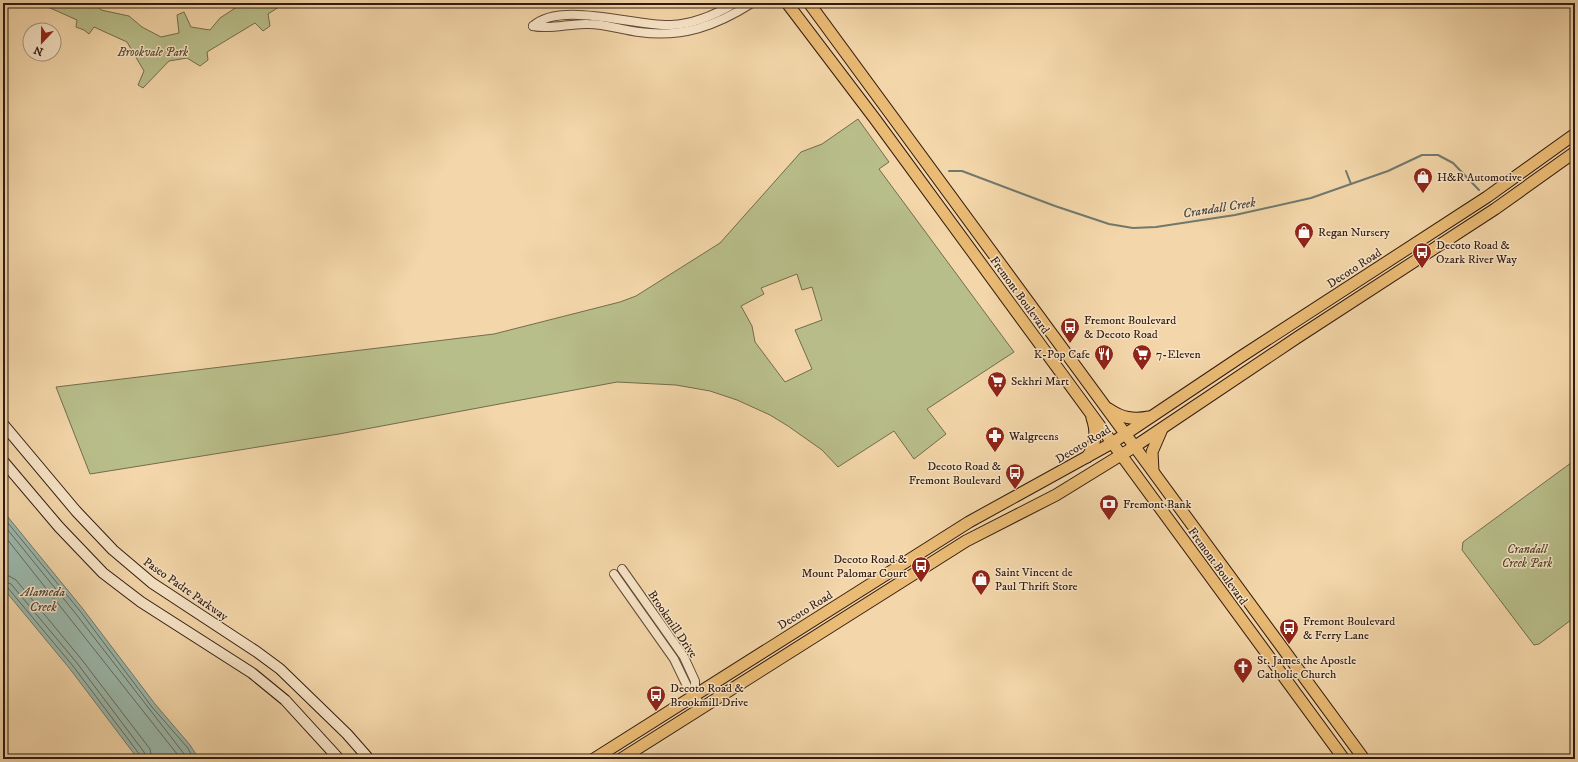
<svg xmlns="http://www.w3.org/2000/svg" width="1578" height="762" viewBox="0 0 1578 762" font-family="'IM FELL DW Pica',serif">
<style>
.green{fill:#b8be8a;stroke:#746c4c;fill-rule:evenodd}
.water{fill:#9bb9ad;stroke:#71796e}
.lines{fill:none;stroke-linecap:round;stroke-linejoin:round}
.shore{stroke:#666a5e;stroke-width:1}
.stream{stroke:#71796e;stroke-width:2}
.tertiary-casing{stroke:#624936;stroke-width:10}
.secondary-casing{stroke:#311a0f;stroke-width:12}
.primary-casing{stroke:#311a0f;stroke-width:13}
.tertiary{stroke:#f7e4c7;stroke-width:8}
.secondary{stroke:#f7e4c7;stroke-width:10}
.primary{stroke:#eabb74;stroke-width:11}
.labels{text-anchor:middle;stroke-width:3;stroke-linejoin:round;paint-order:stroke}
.park-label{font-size:12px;font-style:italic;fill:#5a4b34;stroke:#f7e4c7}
.poi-label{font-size:12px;fill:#311a0f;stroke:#f7e4c7;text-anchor:start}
.street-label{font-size:12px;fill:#311a0f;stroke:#f7e4c7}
.water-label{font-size:13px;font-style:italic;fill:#514a3e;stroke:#f7e4c7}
</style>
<rect width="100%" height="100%" fill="#f3d6a9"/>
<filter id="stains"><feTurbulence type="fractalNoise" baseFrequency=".005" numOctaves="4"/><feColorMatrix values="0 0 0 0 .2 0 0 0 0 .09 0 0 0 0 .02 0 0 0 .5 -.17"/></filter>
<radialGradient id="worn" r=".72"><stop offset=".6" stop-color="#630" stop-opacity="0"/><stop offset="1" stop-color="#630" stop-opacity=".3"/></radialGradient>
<g class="green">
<path d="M39 3H96L101 10 129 16 142 27 161 37 179 33 177 15 184 12 191 27 210 30 220 18 243 3H285L268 14 270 26 263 31 255 23 207 52 208 60 200 66 187 58 169 61 143 88 138 85 144 71 127 42 94 27 89 34 84 30 76 27 77 20Z"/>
<path d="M858 119 889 162 879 169 1014 352 927 409 946 434 914 459 894 431 838 467 822 450 788 426 770 415 737 400 710 391 676 385 617 382 339 434 90 474 56 387 494 334 620 302 636 296 720 243 801 152 822 144ZM797 274 802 290 812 287 822 320 795 330 812 369 785 382 755 342 752 326 741 306 764 294 761 288Z"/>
<path d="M1575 460V617L1539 644 1534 645 1462 550 1463 542Z"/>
</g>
<path class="water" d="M3 511 83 609 155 704 190 745 199 759H138L70 669 3 588Z"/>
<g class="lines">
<g class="shore">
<path d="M3 517 80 611 152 707 187 747 194 759"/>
<path d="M3 524 76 614 188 759"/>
<path d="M3 534 181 759"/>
<path d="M3 575 9 576 16 580 82 660 150 749 152 759"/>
<path d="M3 581 11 584 77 663 144 752 146 759"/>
<path d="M3 586 8 588 73 666 140 755 141 759"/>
</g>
<g class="stream">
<path d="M949 171H962L1055 206 1109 224 1133 228 1156 227 1235 215 1311 198 1388 171 1422 155H1438L1453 163 1479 190"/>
<path d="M1346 171 1351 184"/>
</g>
<g class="tertiary-casing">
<g id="tertiary">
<path d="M533 26C551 30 570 23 588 24 606 24 622 30 639 32 682 38 716 26 752 3"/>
<path d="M533 26C560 0 637 27 671 25 695 24 715 15 735 3"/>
<path d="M622 569 684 657 695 681V695"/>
<path d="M614 574 674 659 687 686 703 708"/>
</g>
</g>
<g class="secondary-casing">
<g id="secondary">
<path d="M3 424 76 511 113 550 152 583 257 652 280 669 347 734 369 759"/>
<path d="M3 461 59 527 103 573 141 602 252 673 285 700 339 759"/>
</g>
</g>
<g class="primary-casing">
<g id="primary">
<path d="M787 3 875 119 1344 759"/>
<path d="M809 3 1364 759"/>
<path d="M1109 409C1122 418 1133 420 1149 417"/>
<path d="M1087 457C1096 445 1097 432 1092 418"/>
<path d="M1153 471 1152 452 1162 429"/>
<path d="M594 759 969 522 1112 443 1242 356 1487 197 1575 134"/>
<path d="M621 759 966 541 1056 495 1134 447 1298 337 1495 209 1575 152"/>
</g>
</g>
<use href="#tertiary" class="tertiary"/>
<use href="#secondary" class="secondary"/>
<use href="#primary" class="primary"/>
</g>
<defs>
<g id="shop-pin" transform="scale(1)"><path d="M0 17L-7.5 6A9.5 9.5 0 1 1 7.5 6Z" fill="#8f2418" stroke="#f7e4c7"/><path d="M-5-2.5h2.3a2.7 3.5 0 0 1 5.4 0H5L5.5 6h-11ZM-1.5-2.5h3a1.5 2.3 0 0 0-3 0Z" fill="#fff"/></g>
<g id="bus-pin" transform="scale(1)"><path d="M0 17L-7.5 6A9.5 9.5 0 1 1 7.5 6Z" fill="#8f2418" stroke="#f7e4c7"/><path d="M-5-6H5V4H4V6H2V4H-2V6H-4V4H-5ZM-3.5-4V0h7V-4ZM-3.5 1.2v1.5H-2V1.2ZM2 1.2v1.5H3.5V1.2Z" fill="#fff"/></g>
<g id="restaurant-pin" transform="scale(1)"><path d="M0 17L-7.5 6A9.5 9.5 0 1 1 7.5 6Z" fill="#8f2418" stroke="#f7e4c7"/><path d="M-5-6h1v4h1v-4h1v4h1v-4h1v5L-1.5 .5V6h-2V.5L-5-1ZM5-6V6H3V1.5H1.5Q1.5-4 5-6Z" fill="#fff"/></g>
<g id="supermarket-pin" transform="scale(1)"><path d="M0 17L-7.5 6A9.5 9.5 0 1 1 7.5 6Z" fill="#8f2418" stroke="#f7e4c7"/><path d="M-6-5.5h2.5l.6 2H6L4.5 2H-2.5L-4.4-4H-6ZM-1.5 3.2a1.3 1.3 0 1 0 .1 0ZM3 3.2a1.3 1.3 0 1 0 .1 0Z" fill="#fff"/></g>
<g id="pharmacy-pin" transform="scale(1)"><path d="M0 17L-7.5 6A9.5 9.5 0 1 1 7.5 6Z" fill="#8f2418" stroke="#f7e4c7"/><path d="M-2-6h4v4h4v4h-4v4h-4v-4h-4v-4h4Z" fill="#fff"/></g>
<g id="bank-pin" transform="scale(1)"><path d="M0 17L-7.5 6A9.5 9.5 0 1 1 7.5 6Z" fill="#8f2418" stroke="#f7e4c7"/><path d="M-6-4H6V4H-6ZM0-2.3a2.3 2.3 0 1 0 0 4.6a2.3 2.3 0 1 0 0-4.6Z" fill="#fff"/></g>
<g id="church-pin" transform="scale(1)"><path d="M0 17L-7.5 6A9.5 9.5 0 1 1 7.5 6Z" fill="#8f2418" stroke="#f7e4c7"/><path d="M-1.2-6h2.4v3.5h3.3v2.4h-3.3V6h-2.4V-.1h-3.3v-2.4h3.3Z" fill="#fff"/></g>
</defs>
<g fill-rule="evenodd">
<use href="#shop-pin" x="1423" y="177"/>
<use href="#shop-pin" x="1304" y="232"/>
<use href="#bus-pin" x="1422" y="252"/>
<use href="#bus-pin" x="1070" y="327"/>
<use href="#restaurant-pin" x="1104" y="354"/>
<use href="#supermarket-pin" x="1142" y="354"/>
<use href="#supermarket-pin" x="997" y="381"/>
<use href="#pharmacy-pin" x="995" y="436"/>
<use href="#bus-pin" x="1015" y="473"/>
<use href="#bank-pin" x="1109" y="504"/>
<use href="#bus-pin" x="921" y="566"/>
<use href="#shop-pin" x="981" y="579"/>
<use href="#bus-pin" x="1289" y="628"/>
<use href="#church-pin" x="1243" y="667"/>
<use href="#bus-pin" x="656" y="695"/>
</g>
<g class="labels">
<g class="park-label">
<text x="153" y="56">Brookvale Park</text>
<text x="1527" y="553">Crandall<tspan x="1527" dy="14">Creek Park</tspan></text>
</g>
<g class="poi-label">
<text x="1437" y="181">H&amp;R Automotive</text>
<text x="1318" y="236">Regan Nursery</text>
<text x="1436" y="249">Decoto Road &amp;<tspan x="1436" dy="14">Ozark River Way</tspan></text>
<text x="1084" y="324">Fremont Boulevard<tspan x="1084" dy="14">&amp; Decoto Road</tspan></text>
<text x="1090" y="358" text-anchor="end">K-Pop Cafe</text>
<text x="1156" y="358">7-Eleven</text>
<text x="1011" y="385">Sekhri Mart</text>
<text x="1009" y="440">Walgreens</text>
<text x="1001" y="470" text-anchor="end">Decoto Road &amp;<tspan x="1001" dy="14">Fremont Boulevard</tspan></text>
<text x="1123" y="508">Fremont Bank</text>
<text x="907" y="563" text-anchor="end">Decoto Road &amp;<tspan x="907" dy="14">Mount Palomar Court</tspan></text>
<text x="995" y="576">Saint Vincent de<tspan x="995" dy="14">Paul Thrift Store</tspan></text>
<text x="1303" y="625">Fremont Boulevard<tspan x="1303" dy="14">&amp; Ferry Lane</tspan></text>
<text x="1257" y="664">St. James the Apostle<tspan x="1257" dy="14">Catholic Church</tspan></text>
<text x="670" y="692">Decoto Road &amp;<tspan x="670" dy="14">Brookmill Drive</tspan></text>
</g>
<g class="street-label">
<text transform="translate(1354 268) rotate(-33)" y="4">Decoto Road</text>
<text transform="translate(1020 295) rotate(54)" y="4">Fremont Boulevard</text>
<text transform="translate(1083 444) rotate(-31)" y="4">Decoto Road</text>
<text transform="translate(1218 566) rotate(54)" y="4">Fremont Boulevard</text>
<text transform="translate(186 589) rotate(35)" y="4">Paseo Padre Parkway</text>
<text transform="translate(805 610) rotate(-32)" y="4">Decoto Road</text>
<text transform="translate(673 624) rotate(56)" y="4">Brookmill Drive</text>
</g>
<g class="water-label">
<text transform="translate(1219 207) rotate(-9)" y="5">Crandall Creek</text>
<text x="43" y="596">Alameda<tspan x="43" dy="15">Creek</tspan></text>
</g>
</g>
<rect width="1578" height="762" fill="none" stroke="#f3d6a9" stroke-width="16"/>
<rect x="4" y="4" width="1570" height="754" fill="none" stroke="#311a0f" stroke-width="2"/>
<rect x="8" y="8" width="1562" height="746" fill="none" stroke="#311a0f"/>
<g transform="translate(42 42) rotate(202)"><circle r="19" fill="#f7e4c7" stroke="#a8937d"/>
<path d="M0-3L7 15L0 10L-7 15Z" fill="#8f2418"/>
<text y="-6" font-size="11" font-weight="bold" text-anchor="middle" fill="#311a0f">N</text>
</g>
<rect width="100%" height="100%" filter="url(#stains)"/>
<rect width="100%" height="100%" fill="url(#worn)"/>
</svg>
